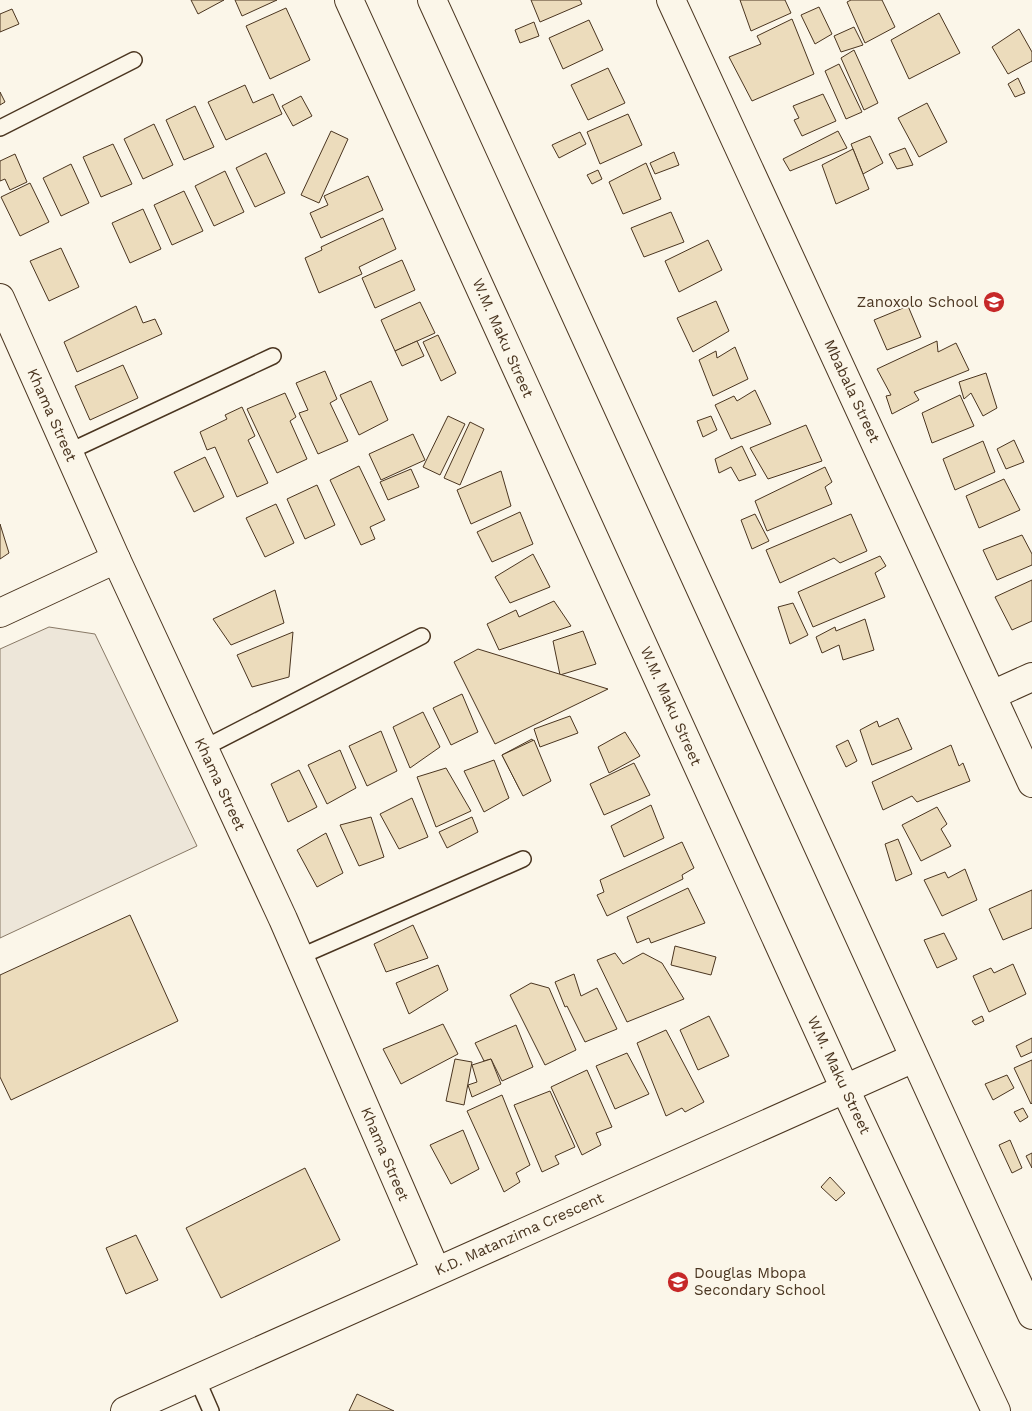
<svg xmlns="http://www.w3.org/2000/svg" width="1032" height="1411" viewBox="0 0 1032 1411" font-family="'Work Sans',sans-serif">
<style>
.green{fill:#ede6d9;stroke:#887966}
.building{fill:#ecdcbc;stroke:#4a3520}
.lines{fill:none;stroke-linecap:round;stroke-linejoin:round}
.service-casing{stroke:#4a3520;stroke-width:18}
.minor-casing{stroke:#4a3520;stroke-width:30}
.tertiary-casing{stroke:#4a3520;stroke-width:30}
.service{stroke:#fbf6e9;stroke-width:15}
.minor{stroke:#fbf6e9;stroke-width:28}
.tertiary{stroke:#fbf6e9;stroke-width:28}
.labels{text-anchor:middle;stroke-width:4;stroke-linejoin:round;paint-order:stroke}
.poi-label{font-size:15px;fill:#4a3520;stroke:#fbf6e9;text-anchor:end}
.street-label{font-size:15px;fill:#4a3520;stroke:#fbf6e9}
</style>
<rect width="100%" height="100%" fill="#fbf6e9"/>
<path class="green" d="M49 627 95 634 197 846 0 938V649Z"/>
<g class="building">
<path d="M191 0H224L198 14Z"/>
<path d="M235 0H277L242 16Z"/>
<path d="M531 0H580L582 4 540 22Z"/>
<path d="M740 0H785L791 13 751 31Z"/>
<path d="M851 0H882L895 27 865 43 847 2Z"/>
<path d="M819 7 832 34 815 44 801 15Z"/>
<path d="M286 8 310 60 270 79 246 26Z"/>
<path d="M12 9 19 24 0 32V14Z"/>
<path d="M939 13 960 53 909 79 891 40Z"/>
<path d="M792 19 814 74 752 101 729 57 761 44 757 36Z"/>
<path d="M589 20 603 50 563 69 549 38Z"/>
<path d="M534 22 539 36 520 43 515 30Z"/>
<path d="M854 27 863 45 841 52 834 36Z"/>
<path d="M1019 29 1032 52V61L1008 74 992 47Z"/>
<path d="M854 50 878 103 864 110 841 58Z"/>
<path d="M839 64 862 112 846 119 825 71Z"/>
<path d="M608 68 625 103 588 120 571 85Z"/>
<path d="M1018 78 1025 93 1015 97 1008 84Z"/>
<path d="M245 85 253 103 273 94 282 114 226 140 208 102Z"/>
<path d="M0 92 5 102 0 105Z"/>
<path d="M823 94 836 121 802 136 794 120 799 118 793 106Z"/>
<path d="M301 96 312 116 293 126 282 106Z"/>
<path d="M927 103 947 142 919 157 898 118Z"/>
<path d="M195 106 214 147 184 160 166 120Z"/>
<path d="M628 114 642 145 600 164 587 132Z"/>
<path d="M154 124 173 165 143 179 124 139Z"/>
<path d="M331 131 348 139 319 203 301 195Z"/>
<path d="M838 131 847 148 790 171 783 159Z"/>
<path d="M580 132 586 144 559 158 552 145Z"/>
<path d="M870 136 883 163 863 174 851 144Z"/>
<path d="M113 144 132 184 101 197 83 157Z"/>
<path d="M905 148 913 165 897 169 889 154Z"/>
<path d="M853 149 869 189 836 204 822 165Z"/>
<path d="M674 152 679 165 655 174 650 163Z"/>
<path d="M266 153 285 193 255 207 236 168Z"/>
<path d="M15 154 27 182 10 190 5 179 0 181V161Z"/>
<path d="M646 163 661 199 623 214 609 182Z"/>
<path d="M71 164 89 203 61 216 43 178Z"/>
<path d="M598 170 602 179 592 184 587 175Z"/>
<path d="M225 171 244 212 214 226 195 186Z"/>
<path d="M368 176 383 210 321 238 310 213 328 205 324 196Z"/>
<path d="M30 183 49 222 20 236 1 197Z"/>
<path d="M184 191 203 231 172 245 154 205Z"/>
<path d="M143 209 161 249 130 263 112 223Z"/>
<path d="M671 212 684 242 644 257 631 228Z"/>
<path d="M383 218 396 249 359 267 362 274 319 293 305 258 322 250 321 247Z"/>
<path d="M708 240 722 270 679 292 665 261Z"/>
<path d="M61 248 79 287 49 301 30 261Z"/>
<path d="M402 260 415 290 375 308 362 278Z"/>
<path d="M716 301 729 331 693 352 677 318Z"/>
<path d="M420 302 435 333 395 351 381 320Z"/>
<path d="M136 306 143 323 155 319 162 334 77 372 64 342Z"/>
<path d="M908 306 921 337 887 350 874 320Z"/>
<path d="M438 335 456 373 441 381 423 342Z"/>
<path d="M417 341 424 356 402 366 395 351Z"/>
<path d="M937 341 938 352 956 343 969 370 914 392 919 400 892 414 886 396 891 395 877 369Z"/>
<path d="M735 347 748 379 713 396 699 360 716 351 717 358Z"/>
<path d="M123 365 138 398 90 420 75 386Z"/>
<path d="M325 371 337 399 330 403 348 441 318 454 299 413 308 410 296 383Z"/>
<path d="M986 373 997 408 983 416 971 393 964 399 959 382Z"/>
<path d="M371 381 388 420 359 435 340 395Z"/>
<path d="M755 390 771 424 731 439 715 405 734 396 737 401Z"/>
<path d="M285 393 296 417 290 421 307 459 277 473 247 409Z"/>
<path d="M960 395 974 426 932 443 922 413Z"/>
<path d="M242 407 255 436 248 440 268 483 237 497 215 447 207 450 200 432 227 419 225 415Z"/>
<path d="M448 416 465 424 440 475 423 467Z"/>
<path d="M711 416 717 430 703 437 697 421Z"/>
<path d="M470 422 484 429 460 485 444 478Z"/>
<path d="M806 425 822 461 768 479 750 448Z"/>
<path d="M413 434 425 460 381 480 369 454Z"/>
<path d="M1014 440 1024 462 1006 469 997 449Z"/>
<path d="M983 441 995 472 955 490 943 459Z"/>
<path d="M742 446 756 475 739 481 731 467 719 473 715 459Z"/>
<path d="M205 457 224 497 194 512 174 472Z"/>
<path d="M359 466 385 520 370 527 375 539 361 545 330 480Z"/>
<path d="M825 467 832 482 825 487 832 504 767 531 755 501Z"/>
<path d="M411 469 419 487 388 500 380 482Z"/>
<path d="M501 471 511 506 471 524 457 490Z"/>
<path d="M1004 479 1020 510 979 528 966 496Z"/>
<path d="M317 485 335 525 305 539 287 499Z"/>
<path d="M276 504 294 543 265 557 246 518Z"/>
<path d="M520 512 533 544 492 562 477 532Z"/>
<path d="M755 514 769 541 752 549 741 520Z"/>
<path d="M851 514 867 551 840 563 834 558 780 583 766 550Z"/>
<path d="M0 524 9 553 0 559Z"/>
<path d="M1022 535 1032 554V565L997 580 983 550Z"/>
<path d="M533 554 550 587 510 603 495 577Z"/>
<path d="M880 556 886 566 875 573 885 597 813 627 798 592Z"/>
<path d="M1032 580V621L1012 630 995 597Z"/>
<path d="M275 590 284 623 231 645 213 619Z"/>
<path d="M554 601 571 626 499 650 487 624 516 610 519 617Z"/>
<path d="M793 603 808 635 790 644 778 607Z"/>
<path d="M865 619 874 650 843 660 839 645 822 653 816 637 835 627 836 631Z"/>
<path d="M583 631 596 664 560 675 553 641Z"/>
<path d="M293 632 289 677 252 687 237 655Z"/>
<path d="M478 649 608 689 495 744 454 662Z"/>
<path d="M462 694 478 732 451 745 433 708Z"/>
<path d="M423 712 440 747 410 768 393 727Z"/>
<path d="M570 716 578 733 540 747 534 729Z"/>
<path d="M898 718 912 749 872 765 860 730 877 721 879 727Z"/>
<path d="M381 731 397 771 367 786 349 746Z"/>
<path d="M625 732 640 756 609 773 598 747Z"/>
<path d="M532 739 548 777 520 790 502 755Z"/>
<path d="M534 740 551 781 523 796 502 755Z"/>
<path d="M848 740 857 761 846 767 836 746Z"/>
<path d="M951 745 959 766 963 763 970 781 917 802 912 796 883 810 872 782Z"/>
<path d="M340 750 356 788 327 804 308 765Z"/>
<path d="M494 760 509 798 484 812 464 771Z"/>
<path d="M634 763 650 795 604 815 590 784Z"/>
<path d="M446 768 471 811 436 827 417 777Z"/>
<path d="M299 770 317 807 288 822 271 784Z"/>
<path d="M412 798 428 837 399 849 380 814Z"/>
<path d="M651 805 664 838 624 857 611 826Z"/>
<path d="M937 807 947 824 941 829 951 846 921 861 902 825Z"/>
<path d="M371 817 384 857 359 866 340 825Z"/>
<path d="M472 817 478 832 447 848 439 832Z"/>
<path d="M326 833 343 873 317 887 297 850Z"/>
<path d="M898 839 912 874 896 881 885 844Z"/>
<path d="M682 842 694 868 682 875 683 879 607 916 597 895 604 892 600 880Z"/>
<path d="M965 869 977 900 942 916 924 880 945 872 948 878Z"/>
<path d="M688 888 705 923 651 943 649 938 637 943 627 917Z"/>
<path d="M1032 890V928L1003 940 989 909Z"/>
<path d="M130 915 178 1021 11 1100 0 1077V975Z"/>
<path d="M413 925 428 958 386 972 374 944Z"/>
<path d="M944 933 957 959 937 968 924 940Z"/>
<path d="M675 946 716 957 711 975 671 965Z"/>
<path d="M615 953 623 964 643 953 662 963 684 999 627 1022 597 960Z"/>
<path d="M1013 964 1026 994 989 1012 973 976 991 968 994 973Z"/>
<path d="M438 965 448 990 409 1014 396 983Z"/>
<path d="M574 974 581 996 597 988 617 1029 585 1042 567 1006 565 1007 555 982Z"/>
<path d="M531 983 549 988 576 1050 545 1065 510 995Z"/>
<path d="M709 1016 729 1056 698 1070 680 1030Z"/>
<path d="M982 1016 984 1021 975 1025 972 1021Z"/>
<path d="M443 1024 458 1054 401 1084 383 1049Z"/>
<path d="M516 1025 533 1067 502 1081 491 1059 484 1061 475 1043Z"/>
<path d="M666 1030 704 1102 685 1112 682 1108 666 1116 637 1043Z"/>
<path d="M1032 1038V1052L1021 1057 1016 1046Z"/>
<path d="M627 1053 649 1094 615 1109 596 1066Z"/>
<path d="M455 1059 472 1062 464 1105 446 1101Z"/>
<path d="M491 1059 501 1084 472 1097 468 1085 477 1082 472 1065Z"/>
<path d="M1032 1060V1103L1031 1104 1014 1068Z"/>
<path d="M587 1070 612 1127 596 1133 601 1145 582 1155 551 1087Z"/>
<path d="M1007 1075 1014 1088 993 1100 985 1084Z"/>
<path d="M550 1091 575 1147 555 1156 559 1164 542 1172 514 1105Z"/>
<path d="M502 1095 530 1165 516 1173 520 1182 504 1192 467 1111Z"/>
<path d="M1023 1108 1028 1117 1020 1122 1014 1112Z"/>
<path d="M463 1130 479 1169 451 1184 430 1145Z"/>
<path d="M1010 1140 1022 1168 1012 1173 999 1145Z"/>
<path d="M1032 1153V1168L1026 1156Z"/>
<path d="M305 1168 340 1240 221 1298 186 1228Z"/>
<path d="M830 1177 845 1193 836 1201 821 1187Z"/>
<path d="M136 1235 158 1280 126 1294 106 1248Z"/>
<path d="M357 1394 394 1411H349Z"/>
</g>
<g class="lines">
<g class="service-casing">
<g id="service">
<path d="M0 128 134 60"/>
<path d="M68 452 273 356"/>
<path d="M204 748 422 636"/>
<path d="M299 957 523 859"/>
<path d="M197 1379 211 1411"/>
</g>
</g>
<g class="minor-casing">
<g id="minor">
<path d="M671 0 1032 783"/>
<path d="M0 298 116 559 283 919 436 1271"/>
<path d="M0 613 116 559"/>
<path d="M992 695 1032 677"/>
<path d="M125 1411 914 1058"/>
</g>
</g>
<g class="tertiary-casing">
<g id="tertiary">
<path d="M349 0 845 1089 996 1411"/>
<path d="M432 0 1032 1315"/>
</g>
</g>
<use href="#service" class="service"/>
<use href="#minor" class="minor"/>
<use href="#tertiary" class="tertiary"/>
</g>
<defs>
<g id="school-disc" transform="scale(1.125)"><circle r="9.5" fill="#c62828" stroke="#fbf6e9"/><path d="M0-5L7-2L0 1L-7-2ZM-4 1L0 2.5L4 1V4Q0 6-4 4Z" fill="#fff"/></g>
</defs>
<g fill-rule="evenodd">
<use href="#school-disc" x="994" y="302"/>
<use href="#school-disc" x="678" y="1282"/>
</g>
<g class="labels">
<g class="poi-label">
<text x="978" y="307">Zanoxolo School</text>
<text x="694" y="1278" text-anchor="start">Douglas Mbopa<tspan x="694" dy="17">Secondary School</tspan></text>
</g>
<g class="street-label">
<text transform="translate(503 338) rotate(66)" y="5">W.M. Maku Street</text>
<text transform="translate(852 391) rotate(65)" y="5">Mbabala Street</text>
<text transform="translate(52 415) rotate(66)" y="5">Khama Street</text>
<text transform="translate(671 706) rotate(66)" y="5">W.M. Maku Street</text>
<text transform="translate(220 784) rotate(65)" y="5">Khama Street</text>
<text transform="translate(839 1075) rotate(65)" y="5">W.M. Maku Street</text>
<text transform="translate(385 1154) rotate(67)" y="5">Khama Street</text>
<text transform="translate(519 1234) rotate(-24)" y="5">K.D. Matanzima Crescent</text>
</g>
</g>
</svg>
